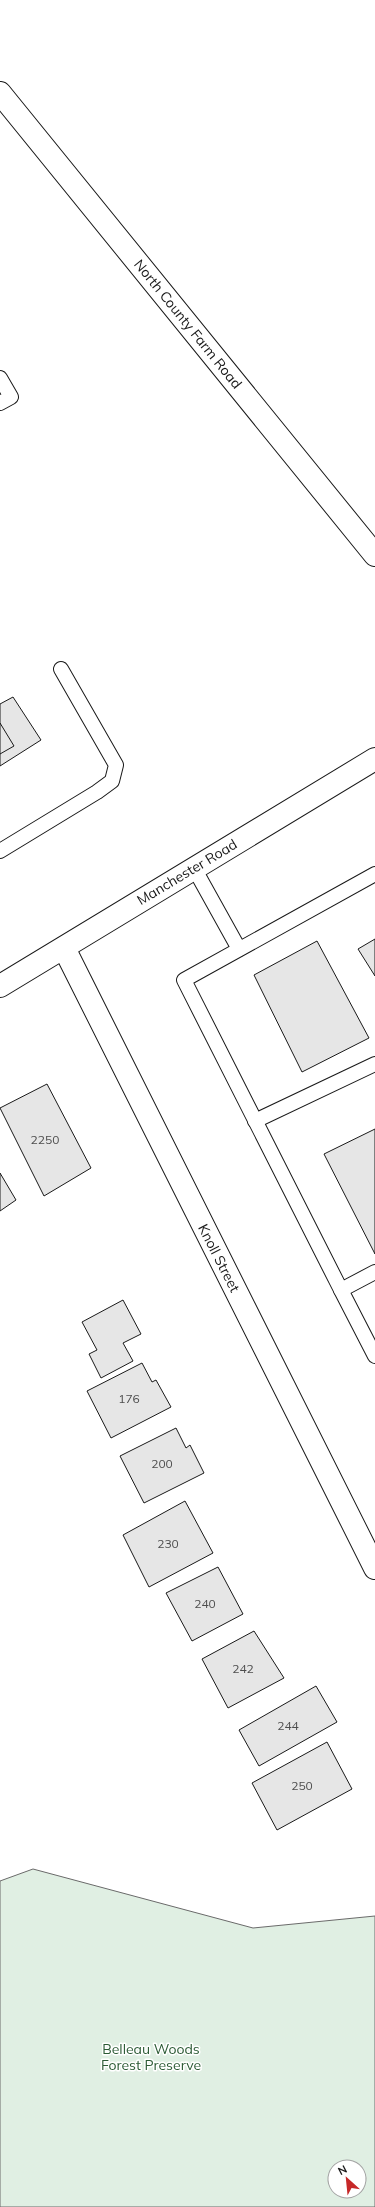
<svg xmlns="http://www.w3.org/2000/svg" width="375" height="2207" viewBox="0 0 375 2207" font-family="Mulish,sans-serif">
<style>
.green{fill:#e0efe3;stroke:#6a6a6a;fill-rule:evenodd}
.building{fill:#e6e6e6;stroke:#1a1a1a}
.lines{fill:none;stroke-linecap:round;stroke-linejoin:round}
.lane-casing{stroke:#1a1a1a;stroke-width:16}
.street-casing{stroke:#1a1a1a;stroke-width:24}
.secondary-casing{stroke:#1a1a1a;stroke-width:24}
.lane{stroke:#fff;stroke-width:14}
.street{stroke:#fff;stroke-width:22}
.secondary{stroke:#fff;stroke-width:22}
.labels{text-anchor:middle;stroke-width:3;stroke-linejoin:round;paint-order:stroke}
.number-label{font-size:12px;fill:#4d4d4d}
.street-label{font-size:14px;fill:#1a1a1a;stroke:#fff}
.park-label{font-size:14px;fill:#2b5a34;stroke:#fff}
</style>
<rect width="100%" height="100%" fill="#fff"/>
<path class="green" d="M33 1869 253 1928 375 1916V2207H0V1881ZM335 2167H359V2191H335Z"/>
<g class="building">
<path d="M13 697 41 740 0 766V704Z"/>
<path d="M0 723 14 746 0 754Z"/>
<path d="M375 939V976L358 949Z"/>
<path d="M317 941 369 1038 302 1072 254 975Z"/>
<path d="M47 1084 91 1168 44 1196 0 1108Z"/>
<path d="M375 1129V1254L324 1154Z"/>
<path d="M0 1173 16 1200 0 1211Z"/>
<path d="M123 1300 141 1334 123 1343 133 1361 101 1378 89 1354 97 1350 82 1322Z"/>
<path d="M142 1363 152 1382 156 1380 171 1407 111 1438 87 1391Z"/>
<path d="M176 1428 186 1448 190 1445 204 1473 144 1503 120 1456Z"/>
<path d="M185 1501 213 1553 149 1587 123 1535Z"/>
<path d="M218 1567 243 1614 192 1641 166 1593Z"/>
<path d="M254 1631 284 1678 228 1708 202 1659Z"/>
<path d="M316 1686 337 1722 259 1766 239 1730Z"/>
<path d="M327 1742 352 1789 277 1830 252 1783Z"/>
</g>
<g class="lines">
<g class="lane-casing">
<g id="lane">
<path d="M0 378 11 397 0 403"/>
<path d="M0 851 97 792 112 781 116 765 61 669"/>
<path d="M194 868 239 949"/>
<path d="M375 874 184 980 341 1290 375 1272"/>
<path d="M255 1121 375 1064"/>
<path d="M341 1290 375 1356"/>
</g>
</g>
<g class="street-casing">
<g id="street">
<path d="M64 948 375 1568"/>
<path d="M0 986 375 759"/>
</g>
</g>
<g class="secondary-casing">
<path id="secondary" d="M0 93 375 555"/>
</g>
<use href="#lane" class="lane"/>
<use href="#street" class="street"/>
<use href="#secondary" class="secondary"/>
</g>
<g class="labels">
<g class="number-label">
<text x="45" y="1144">2250</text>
<text x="129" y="1403">176</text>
<text x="162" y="1468">200</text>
<text x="168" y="1548">230</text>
<text x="205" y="1608">240</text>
<text x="243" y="1673">242</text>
<text x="288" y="1730">244</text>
<text x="302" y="1790">250</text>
</g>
<g class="street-label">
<text transform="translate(188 324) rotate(51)" y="5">North County Farm Road</text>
<text transform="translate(187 872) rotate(-31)" y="5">Manchester Road</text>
<text transform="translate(219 1258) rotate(63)" y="5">Knoll Street</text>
</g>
<g class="park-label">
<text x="151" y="2054">Belleau Woods<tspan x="151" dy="16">Forest Preserve</tspan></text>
</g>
</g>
<g transform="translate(347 2179) rotate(333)"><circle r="19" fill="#ffffff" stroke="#a3a3a3"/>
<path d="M0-3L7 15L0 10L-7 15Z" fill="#c62828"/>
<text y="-6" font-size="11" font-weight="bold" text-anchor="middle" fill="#1a1a1a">N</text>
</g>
</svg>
